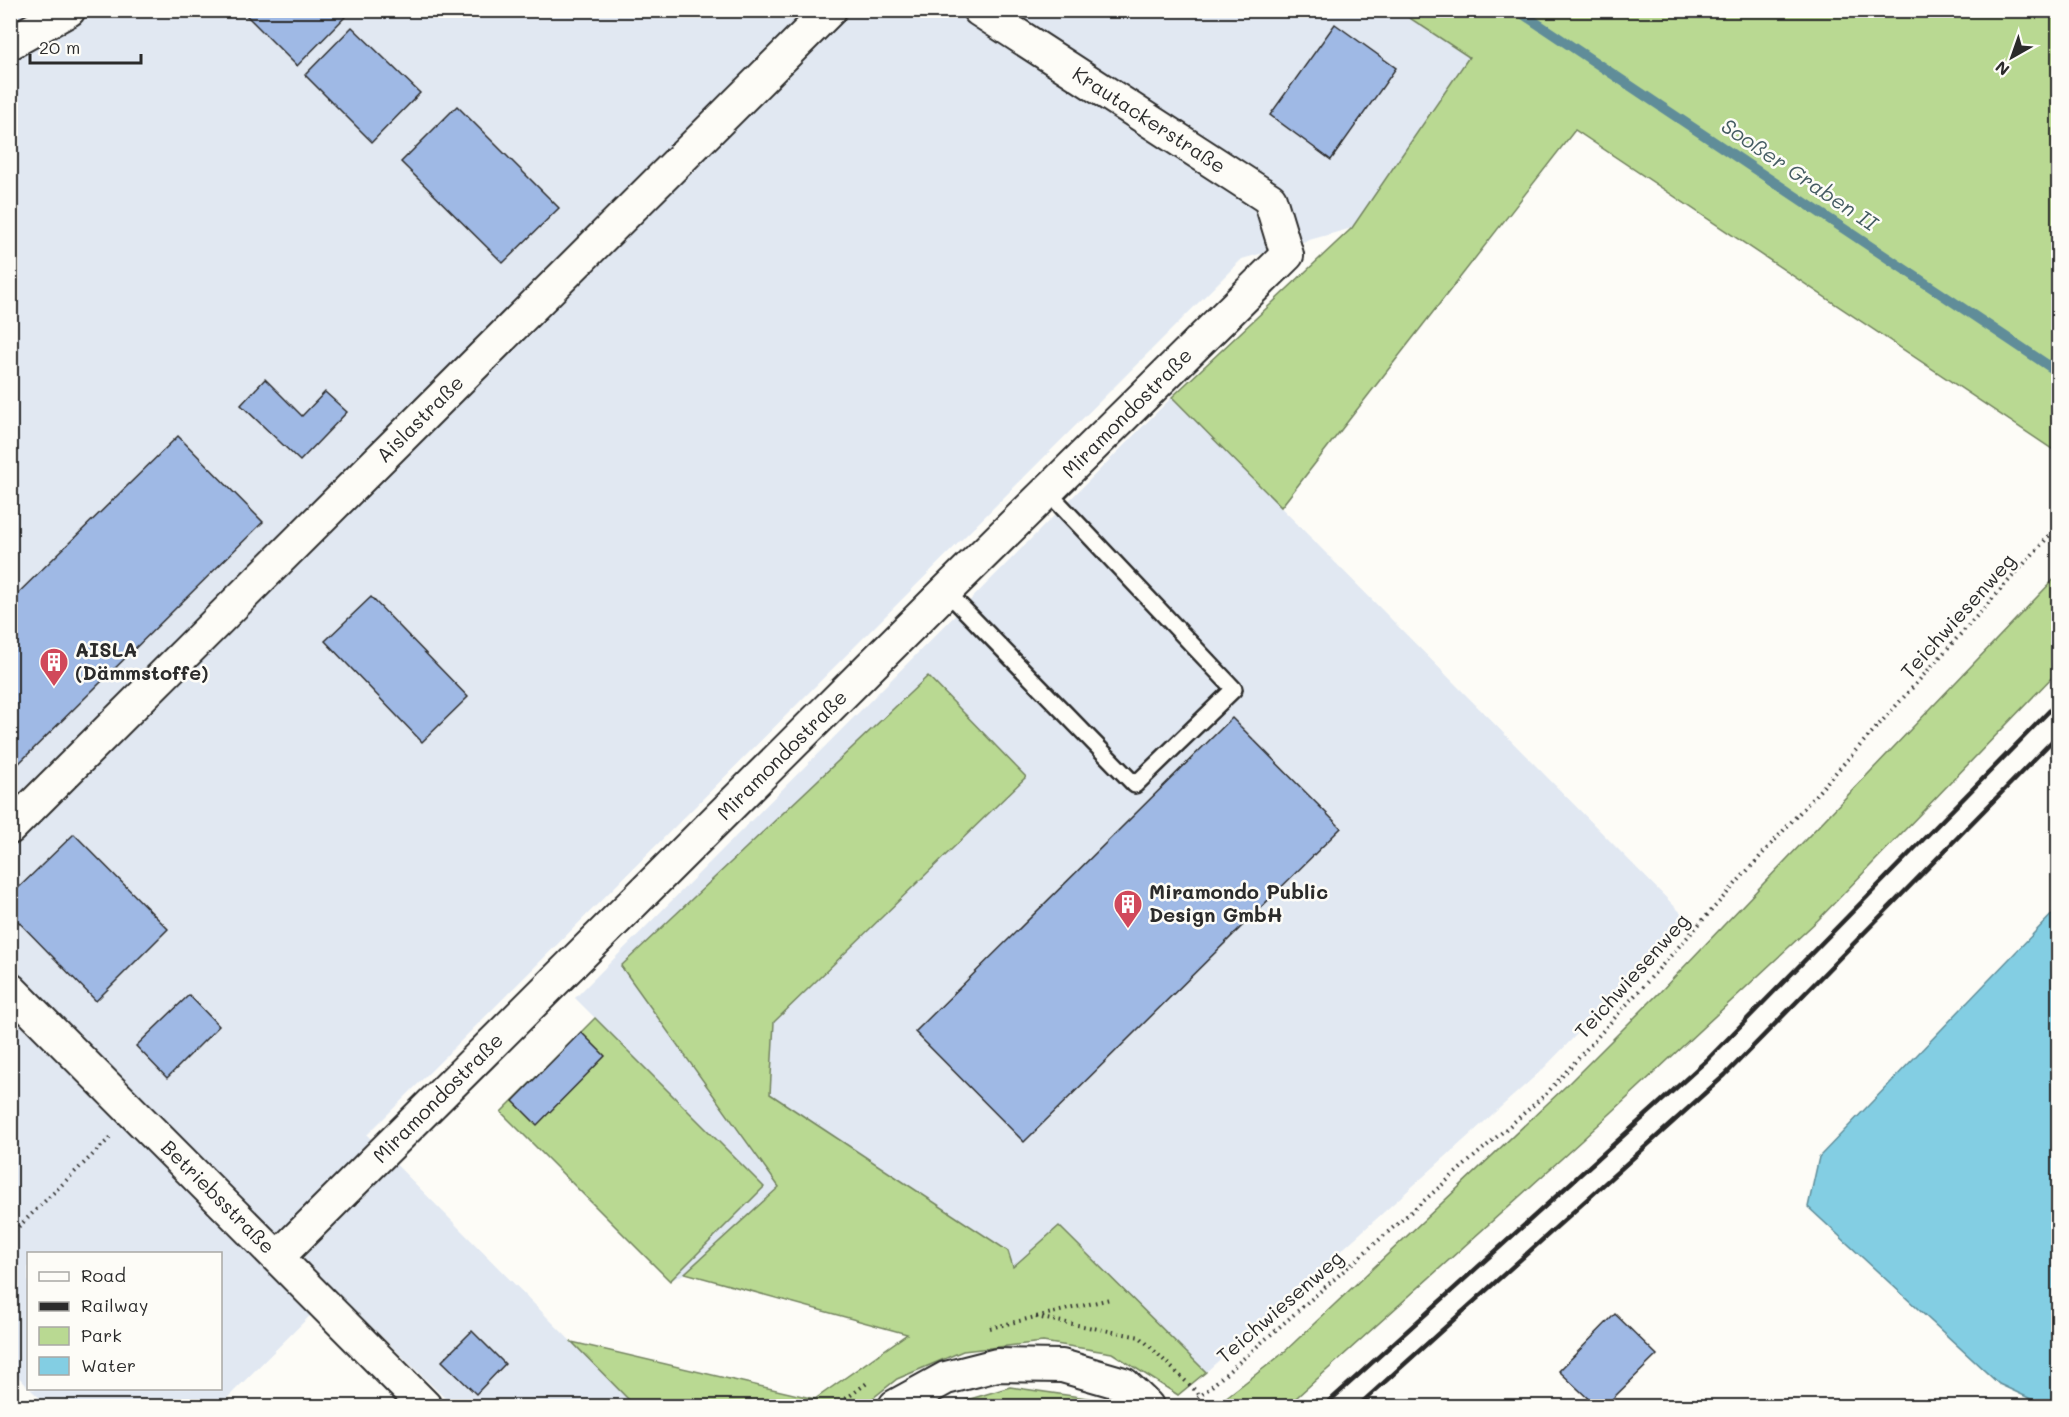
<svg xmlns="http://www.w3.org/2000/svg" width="2069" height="1417" viewBox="0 0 2069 1417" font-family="Mali,sans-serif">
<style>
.built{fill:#e1e8f2}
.green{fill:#b9d992;stroke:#72825e;stroke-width:1.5}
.water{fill:#83cee3;stroke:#608d99;stroke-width:1.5}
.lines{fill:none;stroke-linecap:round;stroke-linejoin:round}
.stream{stroke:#608d99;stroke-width:10}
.building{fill:#9fb9e5;stroke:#2b2b2b;stroke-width:1.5}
.lane-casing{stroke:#2b2b2b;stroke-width:20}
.street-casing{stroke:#2b2b2b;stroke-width:36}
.path{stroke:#2b2b2b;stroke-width:4;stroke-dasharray:1.5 4.5;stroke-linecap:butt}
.lane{stroke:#fdfcf7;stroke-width:15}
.street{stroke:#fdfcf7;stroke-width:32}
.rail{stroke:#2b2b2b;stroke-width:4.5}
.labels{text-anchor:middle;stroke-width:5;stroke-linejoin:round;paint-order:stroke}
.street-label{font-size:20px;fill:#2b2b2b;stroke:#fdfcf7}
.poi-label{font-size:20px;font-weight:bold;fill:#2b2b2b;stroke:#fdfcf7;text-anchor:start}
.water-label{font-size:21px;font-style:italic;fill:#455c62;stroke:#fdfcf7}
</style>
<rect width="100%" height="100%" fill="#fdfcf7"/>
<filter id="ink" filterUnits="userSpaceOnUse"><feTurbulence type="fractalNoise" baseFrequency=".0167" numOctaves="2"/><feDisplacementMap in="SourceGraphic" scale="12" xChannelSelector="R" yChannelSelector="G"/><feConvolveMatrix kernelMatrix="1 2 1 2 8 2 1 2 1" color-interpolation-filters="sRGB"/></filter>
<g filter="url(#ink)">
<g class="built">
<path d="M1399 10 1469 57 1352 228 1242 259 367 1135 635 1406H453L335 1291 219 1406H48L30 1389 220 1388V1254H28V1387L11 1369 10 11Z"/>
<path d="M1172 397 1688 920 1542 1070 1206 1372 1059 1226 1014 1268 908 1334 686 1273 670 1281 764 1187 575 998Z"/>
</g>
<g class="green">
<path d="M1399 11H2058V453L1575 130 1281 507 1172 397 1352 228 1469 57Z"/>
<path d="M2058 575V671L1818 920 1581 1141 1287 1406H1215L1282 1354 1566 1086 1660 992Z"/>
<path d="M928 676 1026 777 774 1022 770 1094 1008 1251 1013 1267 1059 1226 1206 1372 1178 1395 1112 1353 1043 1342 963 1351 897 1379 863 1406H635L572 1342 815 1399 907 1334 685 1273 779 1187 621 966Z"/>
<path d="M595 1018 764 1187 670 1281 501 1112Z"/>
<path d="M1010 1387 1101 1400 1111 1406H947Z"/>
</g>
<path class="water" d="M2058 908V1406H2046L1999 1384 1808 1207 1819 1157Z"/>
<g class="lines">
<path class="stream" d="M1517 10 2058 372"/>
</g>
<g class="building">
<path d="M241 10H339L345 17 297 66Z"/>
<path d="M1335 24 1396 68 1331 160 1270 115Z"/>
<path d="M352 27 420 93 372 142 305 75Z"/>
<path d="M457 106 559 208 503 263 401 162Z"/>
<path d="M265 379 302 416 325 392 347 412 300 461 241 405Z"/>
<path d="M178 436 263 522 10 772V601Z"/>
<path d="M371 597 468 697 422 742 325 641Z"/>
<path d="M1232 718 1341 828 1024 1142 915 1032Z"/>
<path d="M74 834 168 929 96 1001 10 913V896Z"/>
<path d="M189 995 219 1026 167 1078 136 1046Z"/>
<path d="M581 1032 605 1056 537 1125 513 1101Z"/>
<path d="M1615 1314 1657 1355 1605 1406H1596L1559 1371Z"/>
<path d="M472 1331 505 1364 476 1394 442 1361Z"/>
</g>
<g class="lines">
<g class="lane-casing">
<path id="lane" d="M946 591 1135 785 1234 689 1047 491"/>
</g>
<g class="street-casing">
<g id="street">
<path d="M10 43 69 10"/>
<path d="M10 828 830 10"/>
<path d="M10 989 425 1406"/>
<path d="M278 1257 946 591 1287 255 1270 199 979 10"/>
<path d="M895 1406 946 1378 997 1365 1062 1366 1124 1384 1147 1406"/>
</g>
</g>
<g class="path">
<path d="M10 1235 111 1137"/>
<path d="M1036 1317 1140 1337 1201 1396"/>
<path d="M990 1328 1110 1299"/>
<path d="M836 1406 867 1383"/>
<path d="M1189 1406 1546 1094 2058 526"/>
</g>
<use href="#lane" class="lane"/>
<use href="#street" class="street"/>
<g class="rail">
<path d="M1324 1406 1707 1060 2058 702"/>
<path d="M1358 1406 1725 1075 2058 735"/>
</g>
</g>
</g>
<defs>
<g id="building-pin" transform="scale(1.5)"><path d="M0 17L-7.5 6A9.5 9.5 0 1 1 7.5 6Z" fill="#d1495b" stroke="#fdfcf7"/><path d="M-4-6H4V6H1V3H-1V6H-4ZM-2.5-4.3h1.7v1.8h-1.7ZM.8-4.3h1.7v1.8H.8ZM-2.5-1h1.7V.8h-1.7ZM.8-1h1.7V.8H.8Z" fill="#fff"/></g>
</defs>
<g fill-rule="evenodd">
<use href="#building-pin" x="54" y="662"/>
<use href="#building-pin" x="1128" y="904"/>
</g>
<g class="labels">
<g class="street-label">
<text transform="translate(1149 120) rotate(33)" y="7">Krautackerstraße</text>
<text transform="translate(1127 413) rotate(-45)" y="7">Miramondostraße</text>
<text transform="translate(420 419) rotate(-45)" y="7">Aislastraße</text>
<text transform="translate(1958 616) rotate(-48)" y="7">Teichwiesenweg</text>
<text transform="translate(782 755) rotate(-45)" y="7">Miramondostraße</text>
<text transform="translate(1632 976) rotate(-48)" y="7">Teichwiesenweg</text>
<text transform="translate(438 1098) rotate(-45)" y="7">Miramondostraße</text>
<text transform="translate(218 1197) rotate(45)" y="7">Betriebsstraße</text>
<text transform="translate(1280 1307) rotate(-41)" y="7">Teichwiesenweg</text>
</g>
<g class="poi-label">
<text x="75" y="657">AISLA<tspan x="75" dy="23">(Dämmstoffe)</tspan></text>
<text x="1149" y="899">Miramondo Public<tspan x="1149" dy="23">Design GmbH</tspan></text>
</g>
<g class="water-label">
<text transform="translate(1799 175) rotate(34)" y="7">Sooßer Graben II</text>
</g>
</g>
<rect width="2069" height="1417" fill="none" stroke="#fdfcf7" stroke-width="36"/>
<rect x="18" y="18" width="2033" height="1381" fill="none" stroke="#2b2b2b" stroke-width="2" filter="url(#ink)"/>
<rect x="27" y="1252" width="195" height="138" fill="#fdfcf7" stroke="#a9a8a5" stroke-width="1.5"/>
<rect x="39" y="1272" width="30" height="9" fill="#fdfcf7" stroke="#a9a8a5" stroke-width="1.5"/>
<text x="81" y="1282" font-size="18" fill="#2b2b2b">Road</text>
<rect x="39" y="1302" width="30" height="9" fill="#2b2b2b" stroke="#a9a8a5" stroke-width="1.5"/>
<text x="81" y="1312" font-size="18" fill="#2b2b2b">Railway</text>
<rect x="39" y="1327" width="30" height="18" fill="#b9d992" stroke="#a9a8a5" stroke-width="1.5"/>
<text x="81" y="1342" font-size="18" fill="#2b2b2b">Park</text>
<rect x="39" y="1357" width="30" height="18" fill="#83cee3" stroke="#a9a8a5" stroke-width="1.5"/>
<text x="81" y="1372" font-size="18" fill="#2b2b2b">Water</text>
<g transform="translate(2012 57) rotate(220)" stroke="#fdfcf7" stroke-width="4.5" paint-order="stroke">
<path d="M0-4.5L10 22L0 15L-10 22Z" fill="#2b2b2b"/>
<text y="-9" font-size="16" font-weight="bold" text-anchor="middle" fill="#2b2b2b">N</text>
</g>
<path d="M30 54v9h111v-9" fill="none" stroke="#2b2b2b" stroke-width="3"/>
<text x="39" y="54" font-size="18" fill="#2b2b2b" stroke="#fdfcf7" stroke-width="4.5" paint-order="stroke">20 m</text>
</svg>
